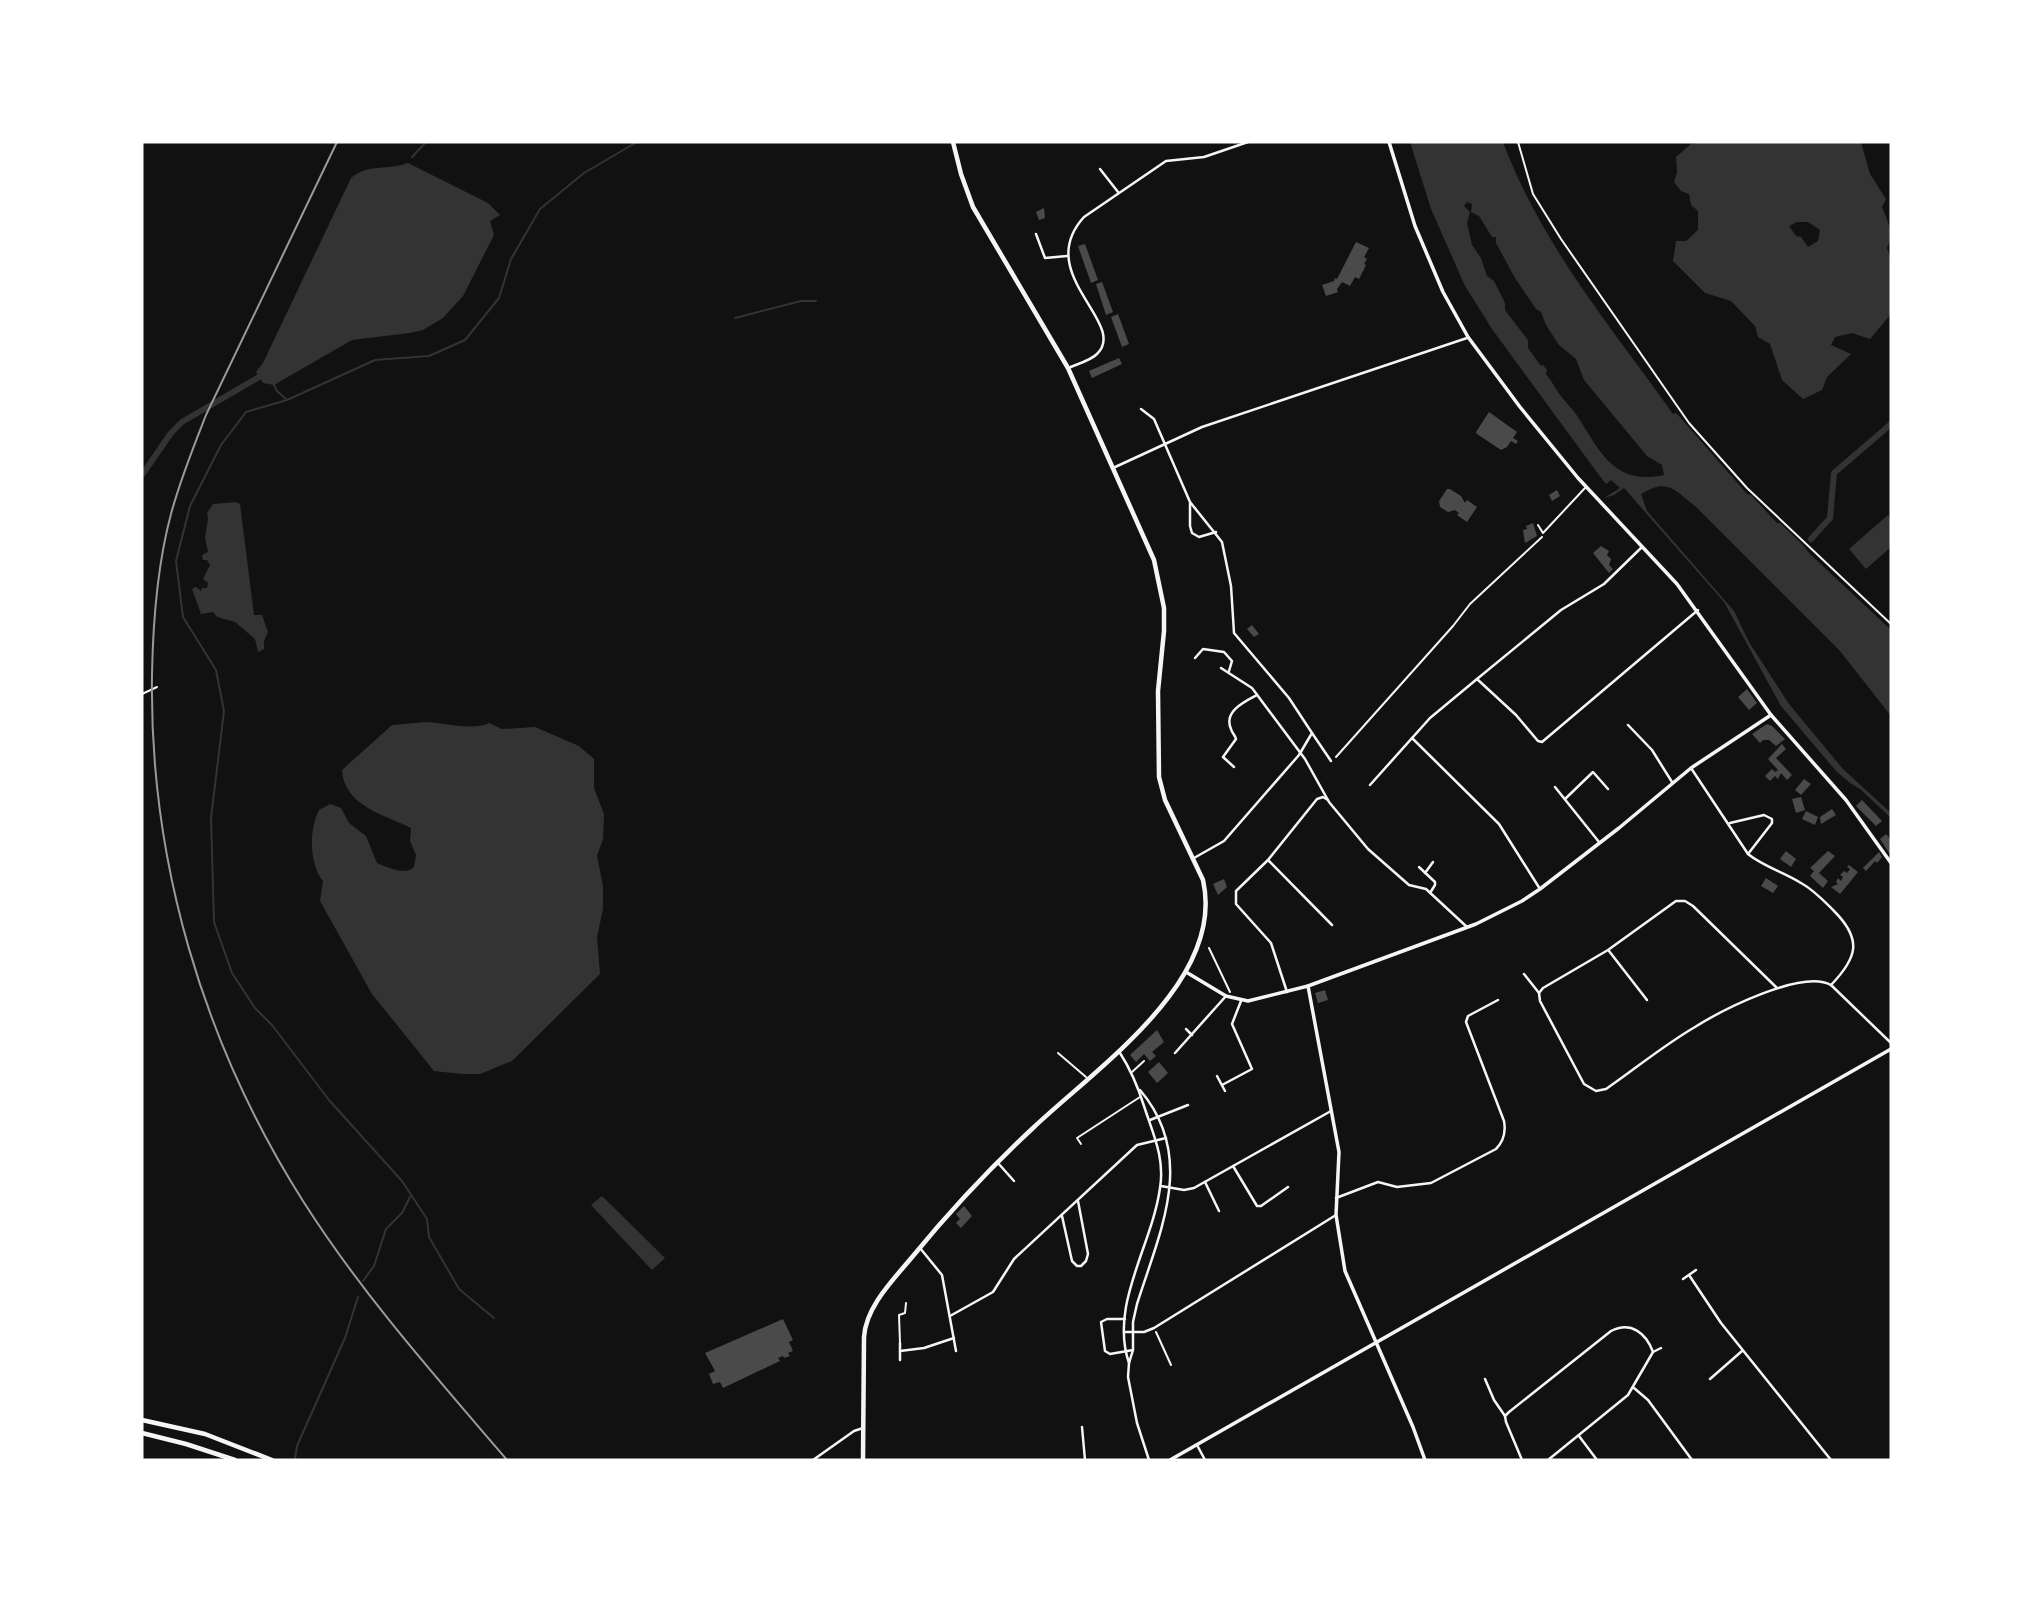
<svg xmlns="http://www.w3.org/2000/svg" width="2033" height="1602" viewBox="0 0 2033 1602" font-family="'PT Sans',sans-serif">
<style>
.water{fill:#333;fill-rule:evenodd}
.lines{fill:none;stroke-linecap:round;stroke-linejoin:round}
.stream{stroke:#333;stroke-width:2}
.canal{stroke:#333;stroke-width:6}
.building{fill:#4a4a4a}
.path{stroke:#f5f5f5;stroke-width:2}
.service{stroke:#f5f5f5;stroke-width:2}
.minor{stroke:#f5f5f5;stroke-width:2.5}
.tertiary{stroke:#f5f5f5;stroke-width:3.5}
.trunk{stroke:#f5f5f5;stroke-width:4.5}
.rail{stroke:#9a9a9a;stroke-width:2}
</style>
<rect width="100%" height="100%" fill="#111"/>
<g class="water">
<path d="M1410 142H1503C1542 246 1610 325 1673 414L1676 413 1679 416 1747 494 1751 495 1777 523H1780L1804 546 1809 553 1891 630V716L1840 651 1695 506C1673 489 1668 478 1641 494L1647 511 1734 611 1749 642 1789 704 1843 769 1891 813V818L1860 789 1850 783 1836 771 1781 706 1724 602 1624 488 1614 495 1604 498 1620 488 1611 480 1606 484 1593 467 1492 329 1465 286 1431 209ZM1467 202 1472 204 1471 212 1479 216 1492 237H1496V243L1515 278 1536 309 1541 312 1546 325 1559 345 1576 359 1584 380 1647 456 1662 465 1664 475C1615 486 1600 452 1578 417 1572 408 1564 401 1558 392 1554 386 1551 380 1546 374L1547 370 1543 365 1541 366 1528 348V340L1505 310V303L1494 281 1487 276 1481 258 1472 245 1467 223 1470 212 1464 206Z"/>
<path d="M1704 142H1861L1870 174 1886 199 1882 207C1888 222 1894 232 1887 248L1891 260V314L1870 339 1852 333 1835 337 1831 345 1851 354 1827 377 1822 390 1803 399 1782 380 1770 344 1758 337 1755 326 1731 301 1705 293 1673 261 1676 241H1686L1698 230V211L1691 205 1689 194 1681 191 1674 182 1677 172 1676 157 1691 144ZM1797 222H1808L1820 230 1818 241 1808 247 1801 237 1796 236 1789 226Z"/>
<path d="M408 163 488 203 500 215 490 221 494 235 463 296 443 318 423 330 410 333 352 340 274 385 263 383 256 372 263 363 351 178C368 163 388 171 408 163Z"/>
<path d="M236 502 240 504 254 615H262L268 632 264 641V649L258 652 255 639 235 622 217 617 213 612 201 614 192 589 196 587 201 591 202 588H207L208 583 203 579 210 565 207 560H203L202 555 208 552 205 538 208 519 207 513 213 504Z"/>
<path d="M1888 515 1891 519V547L1866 569 1849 549Z"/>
<path d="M427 722C445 723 473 731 489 723L502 729 535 727 579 746 594 759V788L604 814 603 839 597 856 603 886V909L597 937 600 974 512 1061 480 1074H462L434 1071 372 994 320 901 323 881C309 864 309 829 319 810L330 804 341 808 349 823 366 836 377 863C388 867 404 876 414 867L416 855 410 841 411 828C385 815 344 806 342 770L392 725Z"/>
<path d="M602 1196 665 1258 652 1270 591 1205Z"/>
</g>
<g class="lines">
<g class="stream">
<path d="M412 157 426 142"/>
<path d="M735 318 801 301H816"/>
<path d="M274 385 277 391 287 400"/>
<path d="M363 1281 374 1266 386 1229 402 1213 410 1197"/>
<path d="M494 1318 459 1289 429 1237 427 1219 402 1181 329 1100 272 1025 255 1008 232 973 214 922 211 818 224 711 216 670 183 617 176 561 190 506 221 445 246 412 287 400 375 360 429 356 465 340 499 298 511 259 540 209 584 173 637 142"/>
<path d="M295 1459 297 1446 345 1338 358 1297"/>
</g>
<g class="canal">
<path d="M142 475 171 433 182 422 259 377"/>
<path d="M1811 539 1830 518 1834 473 1891 424"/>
</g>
</g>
<g class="building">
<path d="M1044 208 1045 218 1039 220 1036 212Z"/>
<path d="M1356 242 1369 248 1364 257 1367 259 1364 264 1366 265 1359 279 1355 277 1350 286 1342 282 1337 289 1338 292 1326 296 1322 285 1334 281 1335 278 1337 279Z"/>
<path d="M1085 244 1098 280 1091 283 1078 246Z"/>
<path d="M1102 282 1113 312 1106 315 1096 284Z"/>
<path d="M1118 314 1129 344 1122 347 1111 317Z"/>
<path d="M1119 358 1122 364 1092 378 1089 371Z"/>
<path d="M1489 412 1517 432 1513 438 1518 441 1516 444 1511 441 1507 447 1501 450 1477 434 1476 432Z"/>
<path d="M1447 489H1450L1461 496 1465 503 1467 500 1477 507 1467 522 1457 515 1459 513 1455 510 1448 512 1440 507 1439 501Z"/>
<path d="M1557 490 1560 496 1552 501 1549 495Z"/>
<path d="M1533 523 1537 536 1525 543 1523 530 1527 529 1526 526Z"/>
<path d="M1601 546 1609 551 1607 555 1611 559 1609 565 1613 569 1609 573 1593 553Z"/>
<path d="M1252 625 1259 634 1254 637 1247 629Z"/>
<path d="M1747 689 1757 703 1749 710 1738 697Z"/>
<path d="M1767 724 1772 726 1785 739 1776 746 1769 740H1763L1760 743 1752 734Z"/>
<path d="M1782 744 1786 749 1776 758 1792 775 1787 780 1781 773 1778 779 1775 776 1770 781 1765 776 1772 769 1775 772 1778 770 1768 759Z"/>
<path d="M1804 779 1811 784 1801 795 1795 790Z"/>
<path d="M1801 797 1805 810 1796 813 1792 799Z"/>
<path d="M1862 800 1882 821 1876 826 1856 806Z"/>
<path d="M1832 809 1836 815 1821 824 1820 817Z"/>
<path d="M1806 811 1818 817 1815 825 1802 819Z"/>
<path d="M1886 834 1891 840V856L1880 839Z"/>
<path d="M1786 851 1796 859 1791 867 1780 859Z"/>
<path d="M1828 851 1835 856 1819 873 1828 881 1823 888 1810 876 1814 871 1810 868Z"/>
<path d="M1879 852 1882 857 1877 863 1875 861 1866 871 1863 868Z"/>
<path d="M1849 865 1858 872 1840 894 1831 887 1838 884 1836 882 1838 878 1841 881 1843 877 1840 875 1844 871 1847 873 1850 869 1847 867Z"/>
<path d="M1766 878 1778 886 1773 893 1761 886Z"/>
<path d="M1224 879 1227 887 1218 895 1213 884Z"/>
<path d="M1325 990 1328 1000 1318 1003 1315 993Z"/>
<path d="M1157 1030 1164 1042 1152 1052 1156 1056 1150 1061 1144 1054 1136 1062 1130 1055Z"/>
<path d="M1159 1062 1168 1073 1157 1083 1148 1072Z"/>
<path d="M964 1206 972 1216 961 1228 956 1223 960 1219 956 1214Z"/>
<path d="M783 1319 793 1340 789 1342 793 1351 788 1353 790 1356 784 1358 783 1356 778 1358 780 1361 723 1388 720 1382 713 1384 709 1374 715 1371 705 1353Z"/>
</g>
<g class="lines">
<g class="path">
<path d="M1518 142 1533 194 1561 239 1689 423 1747 488 1891 624"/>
<path d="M142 694 157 687"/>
<path d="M1336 757 1453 626 1470 604 1542 537"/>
<path d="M1209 948 1230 992"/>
<path d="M1156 1332 1171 1365"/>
</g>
<g class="service">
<path d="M1538 525 1543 533 1585 488"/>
<path d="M1058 1053 1086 1077"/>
<path d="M1132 1072 1144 1061"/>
<path d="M1081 1144 1077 1138 1140 1097"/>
<path d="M900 1343 899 1315 905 1313 906 1303"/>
</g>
<g class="minor">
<path d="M1100 169 1118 192"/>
<path d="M1036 234 1045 258 1067 256"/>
<path d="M1068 368C1077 364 1090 361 1097 354 1129 323 1032 274 1084 217L1166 161 1204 157 1248 142"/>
<path d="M1141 409 1154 419 1190 502 1222 542 1231 586 1234 633 1289 698 1312 733 1299 755 1224 841 1194 858"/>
<path d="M1113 468 1202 427 1467 338"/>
<path d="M1190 503V526L1192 533 1199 537 1216 532"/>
<path d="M1642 547 1604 584 1561 610 1477 679 1516 715 1538 741 1542 742 1698 610"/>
<path d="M1195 658 1203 649 1224 652 1232 661 1229 671"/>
<path d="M1221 668 1252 688 1305 759 1329 802 1368 849 1409 885 1426 889 1467 927"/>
<path d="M1628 725 1652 750 1672 782"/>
<path d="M1312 733 1331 761"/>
<path d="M1412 738 1499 824 1540 889"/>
<path d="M1234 767 1223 757 1236 739C1235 735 1232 733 1231 729 1223 711 1246 701 1257 695"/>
<path d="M1691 768 1748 854C1764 867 1784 872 1801 883 1814 890 1824 901 1834 911 1863 940 1857 958 1831 985"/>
<path d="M1370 785 1430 718 1477 679"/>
<path d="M1555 787 1599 842"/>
<path d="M1565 799 1593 772 1608 789"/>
<path d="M1730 823 1764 815 1772 819V823L1748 854"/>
<path d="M1268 860 1332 925"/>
<path d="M1419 867 1435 882V885L1430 893"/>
<path d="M1425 873 1433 862"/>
<path d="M1609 951 1647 1000"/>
<path d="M1524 974 1539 993 1540 1001 1584 1084 1596 1091 1606 1089C1635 1069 1664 1045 1695 1027 1722 1010 1802 969 1831 985L1891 1043"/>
<path d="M1287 992 1271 943 1236 904V891L1268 860 1317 799 1323 797 1328 800"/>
<path d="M1539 993 1543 988 1608 950 1676 901H1685L1693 906 1777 988"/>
<path d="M1186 1029 1192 1035"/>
<path d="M1120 1053C1131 1070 1138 1087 1144 1106 1153 1134 1165 1158 1160 1188 1152 1246 1109 1305 1129 1363"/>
<path d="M1175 1053 1226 996"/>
<path d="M1217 1076 1225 1091"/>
<path d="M1222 1085 1252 1069 1232 1024 1241 1001"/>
<path d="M1140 1090C1197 1157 1160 1231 1137 1304L1133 1322V1350L1129 1363 1128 1377 1137 1423 1149 1460"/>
<path d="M1150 1120 1188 1105"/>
<path d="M998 1163 1014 1181"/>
<path d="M1233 1166 1257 1206H1261L1288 1187"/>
<path d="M1205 1182 1219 1211"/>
<path d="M1161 1186 1184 1190 1194 1188 1331 1111"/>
<path d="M1336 1198 1378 1182 1397 1187 1431 1183 1496 1149C1504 1141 1506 1132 1504 1121L1466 1022 1468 1016 1498 1000"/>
<path d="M1062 1216 1072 1261 1077 1266H1081L1086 1261 1088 1254 1078 1201"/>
<path d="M920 1248 942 1275 956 1351"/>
<path d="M1689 1275 1721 1323 1831 1460"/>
<path d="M1683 1279 1696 1270"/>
<path d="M950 1316 993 1292 1014 1259 1137 1145 1166 1138"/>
<path d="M1125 1319H1107L1101 1322 1105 1351 1110 1354 1133 1350"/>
<path d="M1125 1332H1144L1154 1328 1336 1215"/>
<path d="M900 1343V1360"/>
<path d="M900 1351 924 1348 954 1338"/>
<path d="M1653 1352 1661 1348"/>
<path d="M1485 1379 1494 1400 1505 1416"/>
<path d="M1710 1379 1742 1351"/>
<path d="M1634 1388 1648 1400 1692 1460"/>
<path d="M1082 1427 1085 1460"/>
<path d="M1579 1436 1597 1460"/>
<path d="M1197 1445 1205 1460"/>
<path d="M813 1460 854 1431 863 1428"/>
<path d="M1522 1460 1506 1422 1505 1416 1509 1412 1611 1331C1631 1321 1646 1333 1653 1352L1628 1395 1548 1460"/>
</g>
<g class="tertiary">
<path d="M1389 142 1415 226 1443 292 1468 337 1520 407 1578 478 1677 584 1771 715 1846 800 1891 863"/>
<path d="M1186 972 1226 996 1248 1001 1308 986 1476 924 1522 901 1540 889 1619 828 1691 768 1771 715"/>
<path d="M1308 986 1339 1152 1336 1215 1345 1271 1413 1427 1425 1460"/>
<path d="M1170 1460 1891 1049"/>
</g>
<g class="trunk">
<path d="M142 1420 205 1434 272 1460"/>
<path d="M142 1433 186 1444 235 1460"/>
<path d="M863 1460 864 1337C866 1306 894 1279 913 1256 950 1211 990 1168 1033 1128 1096 1068 1226 981 1203 880L1165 800 1159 777 1158 691 1164 631V608L1154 560 1068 368 973 207 961 174 953 142"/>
</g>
<path class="rail" d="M337 142 206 415C193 448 180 480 171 514 157 566 153 621 152 674 149 861 203 1043 303 1201 362 1294 436 1377 507 1460"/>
</g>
<rect width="2033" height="1602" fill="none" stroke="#ffffff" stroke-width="287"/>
</svg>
